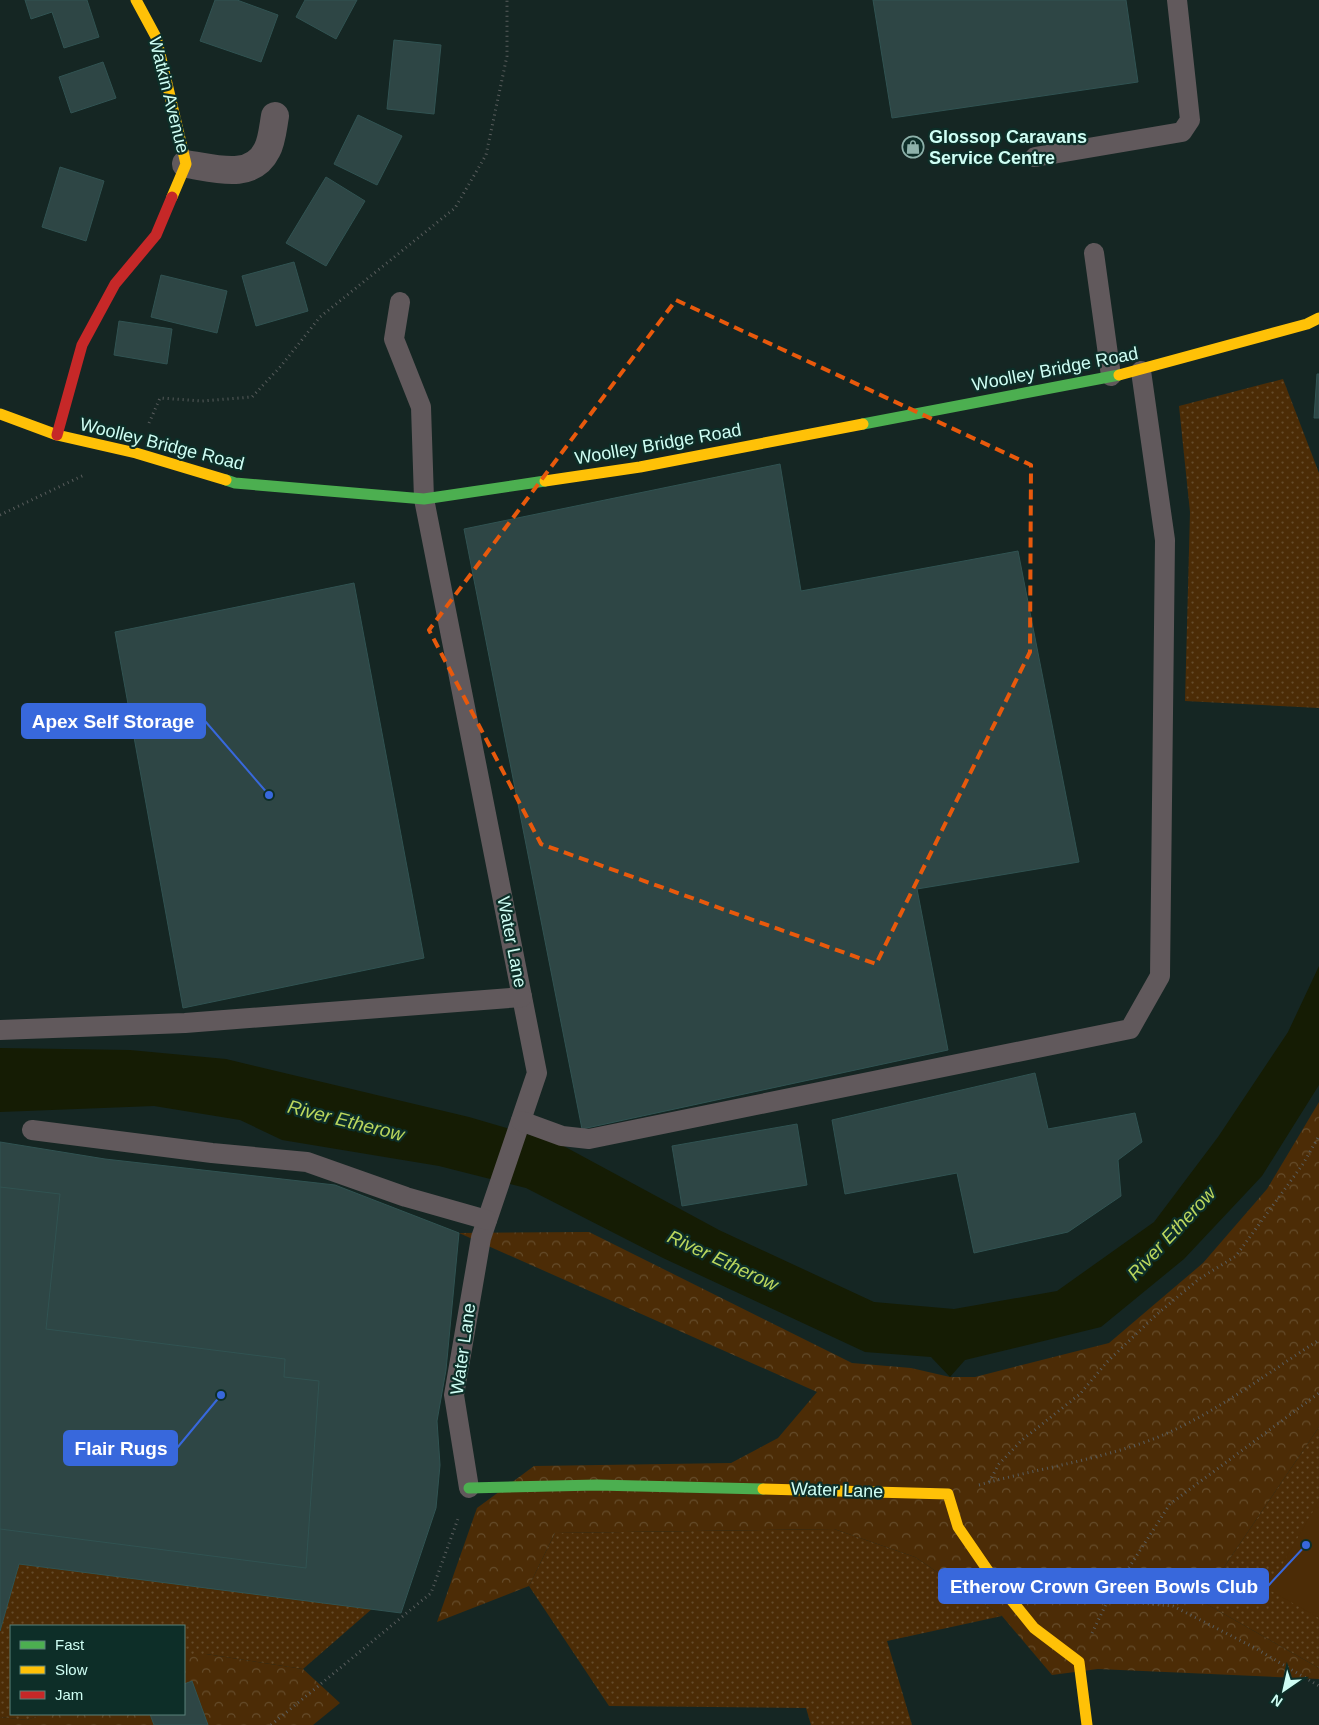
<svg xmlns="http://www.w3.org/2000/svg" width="1319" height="1725" viewBox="0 0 1319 1725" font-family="Helvetica,sans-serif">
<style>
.green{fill:url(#green-dots)}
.forest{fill:url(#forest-crowns)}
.pitch{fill:#4c2c06}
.water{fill:#151c04}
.building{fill:#2e4645;stroke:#315352}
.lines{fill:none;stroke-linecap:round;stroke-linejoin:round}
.path{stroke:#595d5d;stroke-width:3;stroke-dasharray:1 4;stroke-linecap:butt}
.lane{stroke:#61595c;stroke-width:20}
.street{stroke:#61595c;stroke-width:28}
.fast{stroke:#4caf50;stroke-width:11}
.slow{stroke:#ffc107;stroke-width:11}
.jam{stroke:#c62828;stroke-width:11}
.marked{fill:none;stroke:#e8590c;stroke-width:4;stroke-dasharray:10 6;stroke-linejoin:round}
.labels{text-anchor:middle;stroke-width:4.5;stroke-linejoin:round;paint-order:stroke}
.street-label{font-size:18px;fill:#cffef4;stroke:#0d2e28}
.poi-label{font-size:18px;font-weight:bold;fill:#cffef4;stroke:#0d2e28;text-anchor:start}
.water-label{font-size:19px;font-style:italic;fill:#bbd75d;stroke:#0d2e28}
.leader{fill:none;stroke:#3868dc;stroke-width:2}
.callout-dot{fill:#3868dc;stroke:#0d2e28;stroke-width:2}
.callout{fill:#3868dc;stroke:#3868dc;stroke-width:2}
.callout-label{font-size:19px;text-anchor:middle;font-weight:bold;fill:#fff}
</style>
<defs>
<pattern id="green-dots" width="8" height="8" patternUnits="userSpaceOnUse" patternTransform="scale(1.25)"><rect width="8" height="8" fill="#4c2c06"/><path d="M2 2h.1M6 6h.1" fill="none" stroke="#654c2b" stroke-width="1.8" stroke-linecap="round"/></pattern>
<pattern id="forest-crowns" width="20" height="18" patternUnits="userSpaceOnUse" patternTransform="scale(1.25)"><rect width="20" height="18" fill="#4c2c06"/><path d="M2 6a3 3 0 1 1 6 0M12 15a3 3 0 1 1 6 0" fill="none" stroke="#654c2b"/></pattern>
</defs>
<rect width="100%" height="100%" fill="#152623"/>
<g class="green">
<path d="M1283 379 1319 473V708L1185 701 1190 512 1179 406Z"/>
<path d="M1319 1427V1668L1201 1601Z"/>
<path d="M834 1529 915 1557 1002 1616 887 1641 912 1725H811L806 1708 609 1706 529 1586 555 1533Z"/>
<path d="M19 1564 373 1608 303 1669 206 1654H184V1626H11V1714H43L27 1720 0 1717V1631Z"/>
</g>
<g class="forest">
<path d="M1319 1102V1427L1201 1601 1319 1668V1679L1098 1669 1052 1675 1002 1616 915 1557 834 1529 555 1533 529 1586 437 1622 477 1508 534 1466 731 1463 778 1438 817 1392 459 1233 589 1232 852 1363 911 1368 950 1377H975L1109 1343 1203 1263 1267 1189Z"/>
<path d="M184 1654H206L303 1669 340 1703 313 1725H0V1717L27 1720 43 1714H184Z"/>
</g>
<path class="pitch" d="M1319 1501V1618L1268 1589Z"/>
<path class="water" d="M1319 966V1085L1262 1176 1184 1259 1101 1327 965 1360 950 1377 931 1357 865 1352 663 1258 526 1188 439 1166 282 1140 240 1120 154 1106 0 1112V1048L130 1050 226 1059 469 1117 558 1143 719 1230 874 1302 954 1309 1057 1291 1154 1222 1218 1137 1288 1032Z"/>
<g class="building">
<path d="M25 0H87L99 37 64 48 52 12 31 19Z"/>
<path d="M215 0H237L278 15 261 62 200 41Z"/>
<path d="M305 0H357L336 39 296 17Z"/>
<path d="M873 0H1126L1138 82 892 118Z"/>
<path d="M394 40 441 45 434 114 387 109Z"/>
<path d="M103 62 116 98 71 113 59 77Z"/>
<path d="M358 115 402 136 377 185 334 164Z"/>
<path d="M60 167 104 181 86 241 42 227Z"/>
<path d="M326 177 365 201 326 266 286 243Z"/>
<path d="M294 262 308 311 256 326 242 276Z"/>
<path d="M161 275 227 291 217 333 151 317Z"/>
<path d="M119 321 172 329 167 364 114 355Z"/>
<path d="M1317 374H1319V418H1314Z"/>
<path d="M780 464 801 591 1018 551 1079 862 917 889 948 1050 582 1129 464 529Z"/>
<path d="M354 583 424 958 183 1008 115 632Z"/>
<path d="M1035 1073 1048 1129 1135 1113 1142 1142 1118 1160 1121 1196 1068 1232 974 1253 957 1173 845 1194 832 1120Z"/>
<path d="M797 1124 807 1185 682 1206 672 1146Z"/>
<path d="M0 1142 105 1159 335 1185 459 1233 446 1370 437 1421 440 1465 436 1508 401 1613 19 1564 0 1631Z"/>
<path d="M0 1187 60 1194 46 1329 285 1359 284 1377 319 1381 306 1568 0 1529Z"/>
<path d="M192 1681 208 1725H154L150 1714H184V1684Z"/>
</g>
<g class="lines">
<g class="path">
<path d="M149 423 160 398 202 401 252 397 281 366 320 317 455 208 486 155 507 56V0"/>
<path d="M0 515 84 475"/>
<path d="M989 1482 999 1464 1022 1440 1080 1394 1107 1362 1156 1315 1199 1279 1236 1256 1303 1164 1319 1136"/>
<path d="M979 1485C1035 1469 1093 1461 1148 1441 1210 1418 1264 1375 1319 1340"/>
<path d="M1108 1600 1173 1606 1255 1648 1319 1686"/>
<path d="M1092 1633 1108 1600 1170 1504 1319 1393"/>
<path d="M271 1725 431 1593 459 1516"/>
</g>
<g class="lane">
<path d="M1035 157 1182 132 1190 120 1177 0"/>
<path d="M1094 253 1111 376"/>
<path d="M400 302 394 339 421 407 424 499 537 1073 481 1238 454 1395 469 1488"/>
<path d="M0 1030 185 1023 522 997"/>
<path d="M521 1121 562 1136 589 1139 1130 1029 1160 976 1165 540 1141 371"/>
<path d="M32 1130 212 1153 307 1162 406 1197 487 1220"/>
</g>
<path class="street" d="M186 164C214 168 252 181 267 150 272 141 273 127 275 116"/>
<g class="fast">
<path d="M863 424 1119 375"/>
<path d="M226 480 235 483 424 499 545 481"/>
<path d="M469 1488 597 1485 763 1489"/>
</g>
<g class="slow">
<path d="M136 0 156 37 186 164 172 197"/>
<path d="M1119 375 1307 324 1319 318"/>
<path d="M0 414 57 435 136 453 226 480"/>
<path d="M545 481 640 467 863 424"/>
<path d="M763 1489 948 1494 958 1527 991 1575 1034 1628 1079 1662 1087 1725"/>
</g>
<path class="jam" d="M57 435 82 345 115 284 156 235 172 197"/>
</g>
<path class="marked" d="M676 300 1031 465 1030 652 876 964 541 844 429 630Z"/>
<defs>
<g id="shop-ring" transform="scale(1.125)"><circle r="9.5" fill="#0d2e28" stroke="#8eb2ab" stroke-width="1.5"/><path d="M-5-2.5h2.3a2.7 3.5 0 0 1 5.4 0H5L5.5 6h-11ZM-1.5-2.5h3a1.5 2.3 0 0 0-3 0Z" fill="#8eb2ab"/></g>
</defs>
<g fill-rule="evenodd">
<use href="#shop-ring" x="913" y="147"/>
</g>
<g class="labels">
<g class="street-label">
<text transform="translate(169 95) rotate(76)" y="6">Watkin Avenue</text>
<text transform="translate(1055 369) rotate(-11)" y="6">Woolley Bridge Road</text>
<text transform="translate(162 444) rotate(14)" y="6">Woolley Bridge Road</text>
<text transform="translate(658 444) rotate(-10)" y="6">Woolley Bridge Road</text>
<text transform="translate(512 942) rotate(79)" y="6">Water Lane</text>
<text transform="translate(463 1349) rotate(-82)" y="6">Water Lane</text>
<text transform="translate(837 1490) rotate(2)" y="6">Water Lane</text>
</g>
<g class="poi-label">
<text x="929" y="143">Glossop Caravans<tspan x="929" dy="21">Service Centre</tspan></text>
</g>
<g class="water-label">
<text transform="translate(346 1120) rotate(14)" y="7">River Etherow</text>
<text transform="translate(1171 1233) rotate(-47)" y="7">River Etherow</text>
<text transform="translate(723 1260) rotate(25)" y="7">River Etherow</text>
</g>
</g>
<path class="leader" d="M269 795L205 721M221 1395L177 1448M1306 1545L1268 1586"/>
<g class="callout-dot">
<circle cx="269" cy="795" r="5"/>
<circle cx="221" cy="1395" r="5"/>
<circle cx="1306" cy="1545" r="5"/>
</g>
<g class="callout">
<rect x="22" y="704" width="183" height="34" rx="5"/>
<rect x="64" y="1431" width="113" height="34" rx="5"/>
<rect x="939" y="1569" width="329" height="34" rx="5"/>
</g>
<g class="callout-label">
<text x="113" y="728">Apex Self Storage</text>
<text x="121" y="1455">Flair Rugs</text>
<text x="1104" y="1593">Etherow Crown Green Bowls Club</text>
</g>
<rect x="10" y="1625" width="175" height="90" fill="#0d2e28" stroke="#5b817a"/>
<rect x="20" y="1641" width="25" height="8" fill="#4caf50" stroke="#5b817a"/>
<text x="55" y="1650" font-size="15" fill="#cffef4">Fast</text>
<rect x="20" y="1666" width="25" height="8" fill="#ffc107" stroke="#5b817a"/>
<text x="55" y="1675" font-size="15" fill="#cffef4">Slow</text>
<rect x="20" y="1691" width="25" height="8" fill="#c62828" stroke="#5b817a"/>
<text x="55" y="1700" font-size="15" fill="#cffef4">Jam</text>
<g transform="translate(1284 1690) rotate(214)" stroke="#0d2e28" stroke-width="4" paint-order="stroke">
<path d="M0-4L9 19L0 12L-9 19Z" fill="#cffef4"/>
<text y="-8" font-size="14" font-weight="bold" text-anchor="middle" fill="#cffef4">N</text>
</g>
</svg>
